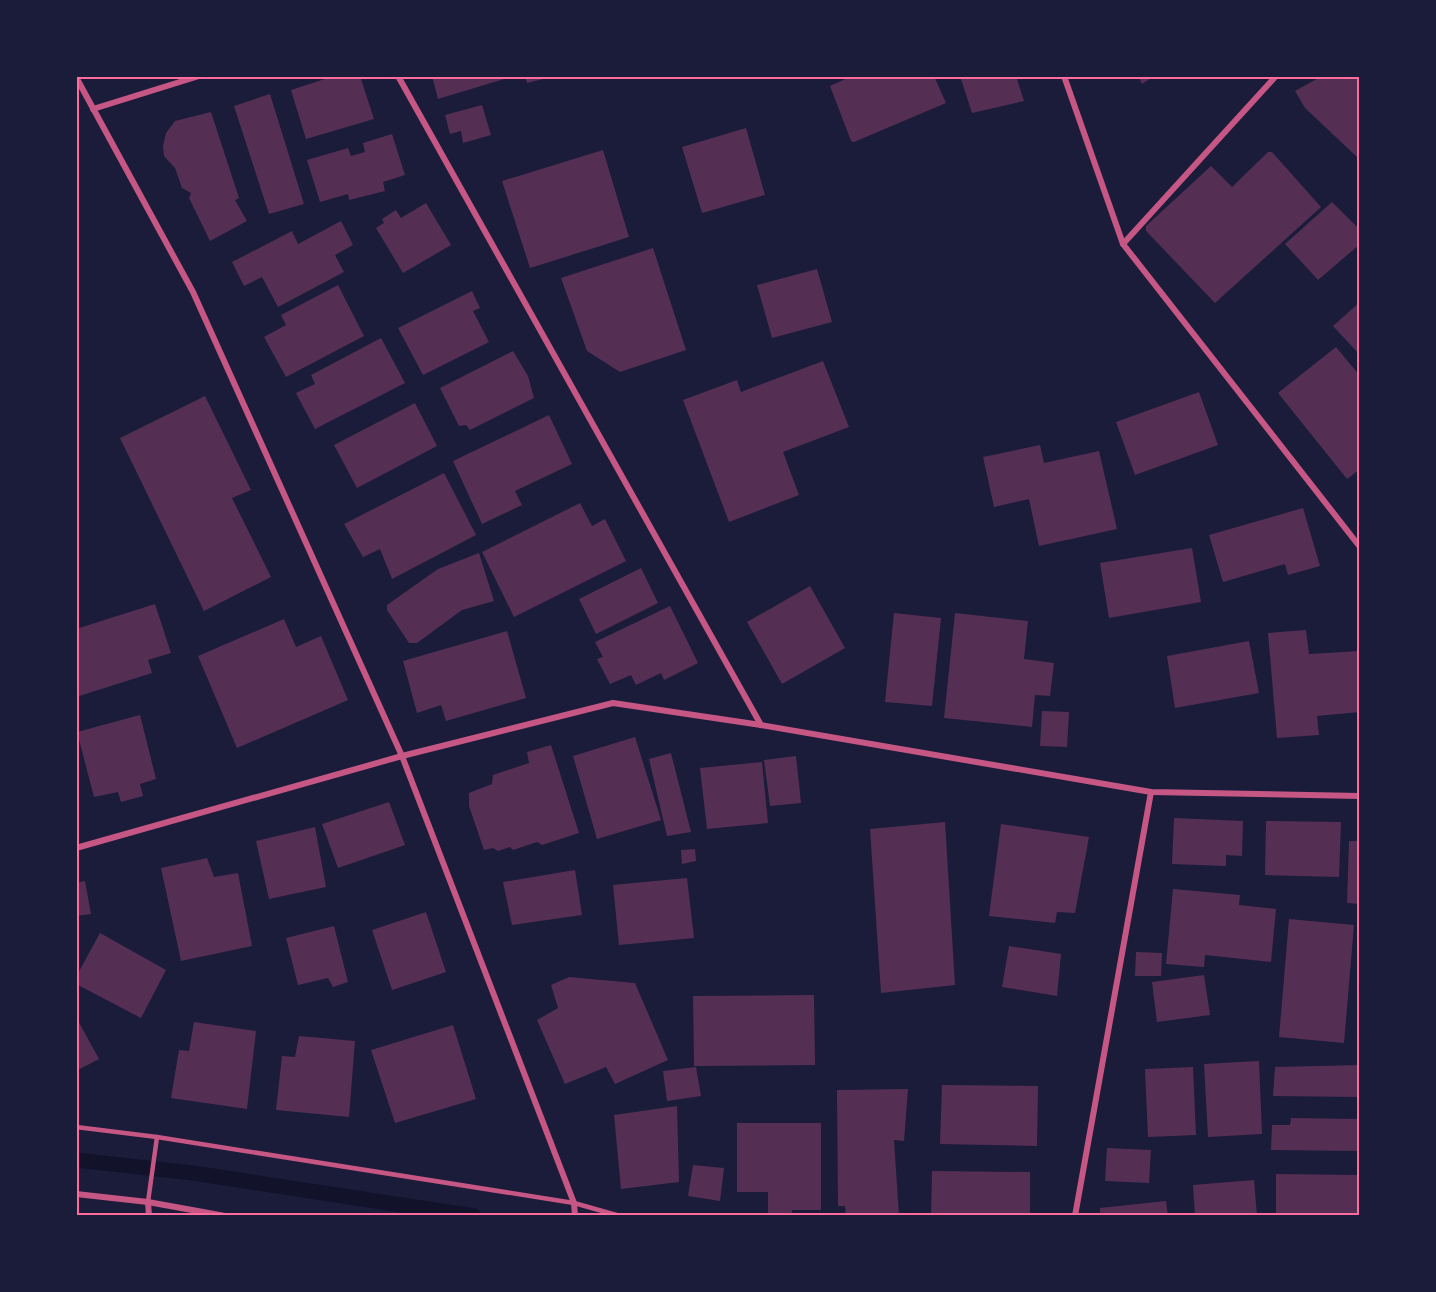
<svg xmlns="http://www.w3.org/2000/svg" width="1436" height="1292" viewBox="0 0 1436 1292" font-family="'Golos Text',sans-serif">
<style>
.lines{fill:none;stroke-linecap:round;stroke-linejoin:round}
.stream{stroke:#12122b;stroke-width:15}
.building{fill:#542f53}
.service{stroke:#c65784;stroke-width:4.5}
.minor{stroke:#c65784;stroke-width:6}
.neatline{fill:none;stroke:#ff6b9d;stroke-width:2}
</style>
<rect width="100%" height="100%" fill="#1b1b3a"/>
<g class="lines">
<path class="stream" d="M76 1160 193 1173 474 1216"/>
</g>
<g class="building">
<path d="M334 76H360L374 119 306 139 291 90Z"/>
<path d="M432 76H511V77L438 99Z"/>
<path d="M525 76H551V77L527 83Z"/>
<path d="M852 76H934L946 103 854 142 851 141 830 86Z"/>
<path d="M960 76H1016L1024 101 972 113Z"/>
<path d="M1138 76H1154L1142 84Z"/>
<path d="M1322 76H1360V155L1357 157 1305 108 1295 91Z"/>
<path d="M270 94 304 204 269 214 234 106Z"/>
<path d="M482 105 491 135 463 143 461 131 450 134 445 115Z"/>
<path d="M211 112 239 198 235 200 247 221 210 241 189 198 191 193 182 188 175 168 164 156 163 146 166 133 175 121Z"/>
<path d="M746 128 765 195 702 213 682 147Z"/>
<path d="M392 134 405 175 383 182 385 191 349 200 348 194 320 202 307 160 348 148 351 156 365 152 363 143Z"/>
<path d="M603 150 629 237 530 268 502 181Z"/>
<path d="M1268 152H1272L1321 207 1215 303 1146 231V226L1211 166 1232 187Z"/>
<path d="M1332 202 1360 230V244L1318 280 1285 244Z"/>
<path d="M426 203 451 245 403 273 376 228 384 223 382 219 396 210 401 218Z"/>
<path d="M341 221 353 245 335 255 344 272 278 307 262 277 244 286 232 262 292 231 298 244Z"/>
<path d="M653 248 686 350 620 372 587 351 561 278Z"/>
<path d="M817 269 832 322 772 338 757 285Z"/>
<path d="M338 285 364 336 286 377 264 337 286 325 281 315Z"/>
<path d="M472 291 480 308 473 311 489 342 423 375 398 328Z"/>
<path d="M1360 302V355L1333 326Z"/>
<path d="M381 338 405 383 315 429 296 393 315 384 311 375Z"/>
<path d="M1336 347 1360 376V469L1347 479 1278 393Z"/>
<path d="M513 351 528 376 534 398 470 430 466 425 459 426 440 388Z"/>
<path d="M823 361 849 427 783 452 799 495 729 522 683 400 737 380 741 392Z"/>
<path d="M1199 392 1218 445 1135 475 1116 422Z"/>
<path d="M205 396 251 490 232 498 271 577 204 611 120 438Z"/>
<path d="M415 403 437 446 357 488 334 445Z"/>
<path d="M549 415 572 464 515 491 522 505 482 524 453 461Z"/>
<path d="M1040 445 1044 463 1099 451 1117 529 1039 546 1029 499 994 507 983 457Z"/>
<path d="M444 473 476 535 392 579 380 549 363 557 344 524Z"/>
<path d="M580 503 592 526 605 519 626 561 514 617 482 552Z"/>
<path d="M1303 508 1320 566 1288 575 1285 564 1223 582 1209 535Z"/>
<path d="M1192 548 1201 602 1109 618 1100 563Z"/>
<path d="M479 553 494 601 462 610 417 643H409L387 610V605L438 569Z"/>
<path d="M641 568 658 603 596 634 579 599Z"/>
<path d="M810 586 845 648 782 684 747 622Z"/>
<path d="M155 604 171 653 148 660 152 673 76 697V629Z"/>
<path d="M670 606 698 663 664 680 661 673 636 685 631 675 610 684 597 659 603 657 595 642Z"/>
<path d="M894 613 941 618 932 706 885 702Z"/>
<path d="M955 613 1028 621 1024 659 1054 663 1050 696 1035 695 1032 727 944 718Z"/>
<path d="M284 619 296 647 321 636 348 700 237 748 198 656Z"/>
<path d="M1306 630 1309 654 1360 651V712L1317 716 1319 735 1277 738 1268 633Z"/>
<path d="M507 631 526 698 446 721 441 705 417 713 403 661Z"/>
<path d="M1249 641 1259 693 1175 708 1167 656Z"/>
<path d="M1042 711 1069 712 1067 747 1040 746Z"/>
<path d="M140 715 156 779 140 784 143 796 121 802 118 792 94 797 77 732Z"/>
<path d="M635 737 661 820 597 839 573 756Z"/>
<path d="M551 745 579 833 542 845 537 842 513 850 510 847 498 851 493 848 484 850 469 806V793L492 784 493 775 529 763 527 752Z"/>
<path d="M671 753 691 832 667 836 649 759Z"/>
<path d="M796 756 801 803 770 806 764 760Z"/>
<path d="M762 762 768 823 707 829 700 768Z"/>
<path d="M389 802 405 845 338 868 322 824Z"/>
<path d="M1174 818 1243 821 1242 856 1226 855V866L1172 864Z"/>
<path d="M1266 821 1341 822 1339 877 1265 875Z"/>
<path d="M945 822 955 985 881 993 870 829Z"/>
<path d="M1001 824 1089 837 1075 913 1057 912 1055 923 989 916Z"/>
<path d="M315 827 326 887 269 899 256 841Z"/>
<path d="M1349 841H1360V904L1347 903Z"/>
<path d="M695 849 696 861 682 864 681 850Z"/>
<path d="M207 858 214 877 238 873 252 946 181 961 161 868Z"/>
<path d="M575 870 582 915 512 925 503 882Z"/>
<path d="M687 878 694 938 619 945 613 885Z"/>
<path d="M85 881 91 914 76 916V883Z"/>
<path d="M1173 889 1240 895 1239 905 1276 909 1271 962 1205 955 1204 967 1166 964Z"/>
<path d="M426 912 446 972 392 990 372 930Z"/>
<path d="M1289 919 1354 925 1344 1043 1279 1037Z"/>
<path d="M334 926 348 982 333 987 328 978 298 985 286 938Z"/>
<path d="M100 933 166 970 141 1018 76 984V977Z"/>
<path d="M1009 946 1061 954 1057 996 1002 987Z"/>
<path d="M1136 952 1162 953 1161 976H1135Z"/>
<path d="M1204 975 1210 1015 1157 1022 1152 982Z"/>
<path d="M569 977 635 983 668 1060 615 1084 606 1067 565 1084 537 1020 558 1008 551 985Z"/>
<path d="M814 995 815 1065 694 1066 693 996Z"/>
<path d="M76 1017 99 1059 76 1071Z"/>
<path d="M194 1022 256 1031 247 1109 171 1098 179 1050 189 1051Z"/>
<path d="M453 1025 476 1099 395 1123 371 1050Z"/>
<path d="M299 1036 355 1041 349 1117 276 1110 282 1056 295 1057Z"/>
<path d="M1259 1061 1262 1134 1208 1137 1204 1064Z"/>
<path d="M1360 1065V1097L1273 1096 1275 1067Z"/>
<path d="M696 1067 701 1096 667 1101 663 1071Z"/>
<path d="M1193 1067 1196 1135 1148 1137 1145 1069Z"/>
<path d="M942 1085 1038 1086 1037 1146 940 1144Z"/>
<path d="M908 1089 904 1141 894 1140 899 1216H846L845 1206H838L837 1090Z"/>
<path d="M677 1106 679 1182 621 1189 614 1115Z"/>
<path d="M1291 1118 1360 1119V1151L1271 1150 1272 1125H1290Z"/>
<path d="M737 1123H821V1210H792V1216H768V1192H737Z"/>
<path d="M1107 1148 1151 1150 1149 1183 1105 1181Z"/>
<path d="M693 1165 724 1168 720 1201 688 1196Z"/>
<path d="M932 1171 1030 1172V1216H931Z"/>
<path d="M1276 1174 1360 1175V1216H1276Z"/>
<path d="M1254 1180 1257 1216H1195L1193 1185Z"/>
<path d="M1166 1201 1168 1216H1100V1208Z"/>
</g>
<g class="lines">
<g class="service">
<path d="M76 1127 157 1137 574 1203 620 1216"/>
<path d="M148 1202 157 1137"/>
</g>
<g class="minor">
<path d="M398 76 761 725"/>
<path d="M1064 76 1123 244 1360 547"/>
<path d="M76 77 193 292 402 756 574 1203 575 1216"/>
<path d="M93 109 199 76"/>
<path d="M1123 244 1276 76"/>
<path d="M76 848 402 756 613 703 761 725 1151 792 1360 796"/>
<path d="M76 1194 148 1202 225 1216"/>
<path d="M148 1202 149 1216"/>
<path d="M1075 1216 1151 792"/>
</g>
</g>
<rect width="1436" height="1292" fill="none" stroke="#1b1b3a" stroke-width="156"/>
<rect x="78" y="78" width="1280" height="1136" class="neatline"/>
</svg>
